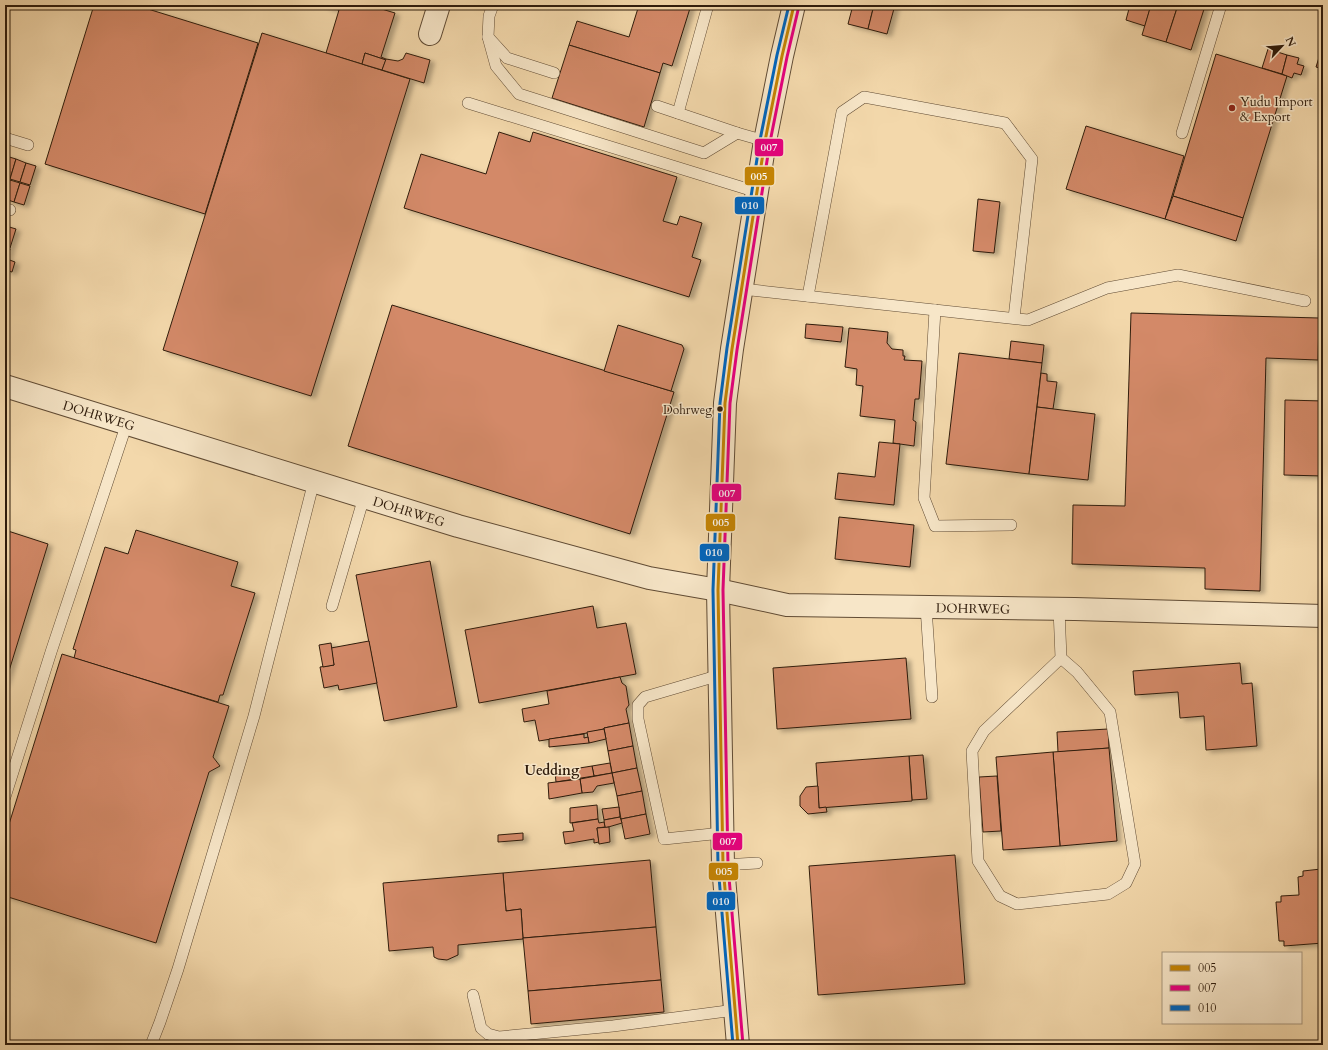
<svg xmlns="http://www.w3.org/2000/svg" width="1328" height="1050" viewBox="0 0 1328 1050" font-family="Cardo,serif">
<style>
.building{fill:#d38968;stroke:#2f1c0c;filter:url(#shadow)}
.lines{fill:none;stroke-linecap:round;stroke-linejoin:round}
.service-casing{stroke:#604b34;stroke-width:12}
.minor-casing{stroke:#604b34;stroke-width:24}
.tertiary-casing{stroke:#604b34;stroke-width:24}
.path{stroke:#2f1c0c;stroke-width:2.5;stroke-dasharray:3 2;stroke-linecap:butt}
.service{stroke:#f7e6c8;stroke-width:11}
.minor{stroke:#f7e6c8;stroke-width:22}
.tertiary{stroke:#f7e6c8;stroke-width:22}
.bus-1-casing{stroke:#f7e6c8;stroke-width:6}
.bus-2-casing{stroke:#f7e6c8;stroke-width:6}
.bus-3-casing{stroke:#f7e6c8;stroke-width:6}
.bus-1{stroke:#c58403;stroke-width:3}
.bus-2{stroke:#e5007d;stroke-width:3}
.bus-3{stroke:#0065bd;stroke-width:3}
.poi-dot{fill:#8f2418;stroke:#f7e6c8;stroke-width:1.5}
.bus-dot{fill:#2f1c0c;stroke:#f7e6c8;stroke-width:1.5}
.labels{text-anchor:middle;stroke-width:3;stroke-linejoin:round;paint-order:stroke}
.bus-label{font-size:12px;fill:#2f1c0c;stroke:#f7e6c8;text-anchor:end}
.poi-label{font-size:13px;fill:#2f1c0c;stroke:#f7e6c8;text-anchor:start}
.street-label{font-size:13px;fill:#2f1c0c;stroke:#f7e6c8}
.neighbourhood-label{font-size:14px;font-weight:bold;fill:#2f1c0c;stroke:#f7e6c8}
.line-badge{stroke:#f7e6c8;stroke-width:1.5}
.badge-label{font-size:11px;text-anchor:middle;font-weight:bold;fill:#fff}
</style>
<defs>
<filter id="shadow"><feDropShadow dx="4.5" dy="2.5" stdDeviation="2" flood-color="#0004"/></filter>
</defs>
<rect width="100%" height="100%" fill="#f3d8ab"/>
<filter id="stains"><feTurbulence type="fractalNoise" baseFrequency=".005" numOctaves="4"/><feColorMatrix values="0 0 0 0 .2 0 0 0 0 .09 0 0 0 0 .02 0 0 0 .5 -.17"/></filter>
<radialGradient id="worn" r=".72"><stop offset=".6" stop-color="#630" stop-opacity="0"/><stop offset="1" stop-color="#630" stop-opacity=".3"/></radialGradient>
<g class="building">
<path d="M94 5H135L258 43 205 214 45 164Z"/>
<path d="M324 5H376L375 7 395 13 381 57 386 59V60L365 53 362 64 326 53 339 10 324 6Z"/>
<path d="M639 5H691L672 66 663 63 660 73 569 45 577 21 629 37Z"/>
<path d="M853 5H874L868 29 848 24Z"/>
<path d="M874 5H895L887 34 868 29Z"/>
<path d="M1130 5H1151L1145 26 1126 20Z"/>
<path d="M1151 5H1178L1166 42 1142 35Z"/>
<path d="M1178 5 1205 6 1191 50 1166 42Z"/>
<path d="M262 33 410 79 311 396 163 350Z"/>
<path d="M569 45 660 73 644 127 552 98Z"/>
<path d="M1322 48 1323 49V69L1316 67Z"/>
<path d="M1268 49 1287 55 1282 74 1262 68Z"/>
<path d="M365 53 386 60 382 70 362 64Z"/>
<path d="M406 53 430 60 424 83 382 70 386 59 398 61 403 59Z"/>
<path d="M1216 54 1287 76 1243 218 1173 196Z"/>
<path d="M1287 55 1299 58 1297 64 1304 66 1301 75 1294 73 1292 78 1282 74Z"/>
<path d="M1086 126 1184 156 1165 219 1066 189Z"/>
<path d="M499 132 530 142 533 132 677 177 663 221 677 225 680 216 702 223 692 257 701 260 689 297 404 208 421 154 486 174Z"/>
<path d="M6 156 16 159 10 179 5 177Z"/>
<path d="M16 159 26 163 20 182 10 179Z"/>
<path d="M26 163 36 166 30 185 20 182Z"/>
<path d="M5 178 10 180 5 196Z"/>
<path d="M10 180 20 183 14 202 5 199Z"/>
<path d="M20 183 30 186 24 205 14 202Z"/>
<path d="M1173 196 1243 218 1236 241 1165 219Z"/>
<path d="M978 199 1000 202 994 253 973 251Z"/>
<path d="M6 226 16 229 10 248 5 247V230Z"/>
<path d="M5 248 10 249 5 266Z"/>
<path d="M7 259 15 262 12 272 5 270Z"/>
<path d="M392 305 674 392 630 534 348 446Z"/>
<path d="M1131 313 1319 318 1318 360 1266 358 1260 591 1205 589V568L1072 564 1073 505 1125 506Z"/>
<path d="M806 324 843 327 841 342 805 338Z"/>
<path d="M618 325 682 345 684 349 671 391 604 371Z"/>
<path d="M849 328 888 332 887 343 892 349 903 350V356H905L904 360 922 361 919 399H915L913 420 916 422 914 446 893 443 895 420 860 416 863 386 856 385 857 369 845 367Z"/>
<path d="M1011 341 1044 345 1042 363 1009 359Z"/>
<path d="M959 353 1042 363 1029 474 946 464Z"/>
<path d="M1041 373 1047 374V381L1057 382 1053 409 1037 407Z"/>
<path d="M1285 400 1323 401V476L1284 475Z"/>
<path d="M1037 407 1095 414 1088 480 1029 474Z"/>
<path d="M879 442 900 444 894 505 835 499 838 473 875 477Z"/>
<path d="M839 517 914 525 910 567 835 559Z"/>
<path d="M5 530 48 544 5 684Z"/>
<path d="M136 530 238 562 231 586 255 593 223 695H220L218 702 74 658 76 650 73 649 105 547 128 554Z"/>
<path d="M430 561 457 707 384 721 356 575Z"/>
<path d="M593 606 597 628 626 623 636 674 479 703 465 630Z"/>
<path d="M369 641 377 683 339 690 338 685 324 688 320 667 334 665 331 648Z"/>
<path d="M331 643 334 665 323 667 319 645Z"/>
<path d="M62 654 229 706 213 757 220 766 209 772 156 943 5 896V837Z"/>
<path d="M906 658 911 719 777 729 773 668Z"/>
<path d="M1240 663 1242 684 1252 683 1257 746 1206 750 1204 716 1180 718 1178 692 1135 695 1133 671Z"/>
<path d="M620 677 622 683 626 686 629 705 626 709 629 723 604 728V729L587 733 539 741 535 720 524 722 522 709 549 704 547 691Z"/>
<path d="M629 723 633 746 608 751 604 728Z"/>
<path d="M604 729 606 739 589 743 587 732Z"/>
<path d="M1108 729 1109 748 1058 752 1057 732Z"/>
<path d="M584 734V738L588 737 589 743 549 747V739Z"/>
<path d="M633 746 637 768 612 773 608 751Z"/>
<path d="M1109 748 1117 841 1060 846 1053 752Z"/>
<path d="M1053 752 1060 846 1003 850 996 757Z"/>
<path d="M923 755 927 799 912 800 909 756Z"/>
<path d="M909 756 912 801 819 808 816 763Z"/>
<path d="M610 763 612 773 594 776 592 766Z"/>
<path d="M592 766 594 776 556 782 555 772Z"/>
<path d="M637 768 642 791 617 796 612 773Z"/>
<path d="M612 773 614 783 597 786 593 792 582 793 580 779Z"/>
<path d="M997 776 1001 831 983 832 979 777Z"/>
<path d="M580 779 582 793 549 799 548 783Z"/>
<path d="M818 786 819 808 826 807 827 812 808 814 800 806V796L806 787Z"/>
<path d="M642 791 646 814 621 819 617 796Z"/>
<path d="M597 805 598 819 570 823V808Z"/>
<path d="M619 807 620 817 604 820 602 809Z"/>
<path d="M646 814 650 834 625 839 621 819Z"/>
<path d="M620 817 622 823 605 828 604 820Z"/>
<path d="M598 819 599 823 604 822 605 827 597 828 599 842 594 843V839L565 844 563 832 574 831 572 823Z"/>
<path d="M609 827 610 842 599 844 597 828Z"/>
<path d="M523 833V840L498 842V835Z"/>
<path d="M1320 851H1323V943L1284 946V941H1279L1276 902H1281V896L1299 895 1298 877 1303 876V871L1321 869Z"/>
<path d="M955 855 965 984 818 995 809 866Z"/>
<path d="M650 860 656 927 523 938 521 909 506 911 503 873Z"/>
<path d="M503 873 506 911 521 909 523 939 458 945V955L447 960 438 959 434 957 433 947 389 951 383 883Z"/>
<path d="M656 927 661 980 528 991 523 938Z"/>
<path d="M661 980 664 1012 531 1024 528 991Z"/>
</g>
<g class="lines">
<g class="service-casing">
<g id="service">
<path d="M493 5 489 16 488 37 507 58 554 73"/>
<path d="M488 37 496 66 519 94 704 153 737 133 765 141"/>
<path d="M468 103 757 192"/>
<path d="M657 106 737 133"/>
<path d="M678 113 708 5"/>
<path d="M1182 133 1221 5"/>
<path d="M5 138 28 145"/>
<path d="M5 209 10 210"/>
<path d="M742 289 1028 320 1107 288 1178 275 1305 301"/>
<path d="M808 296 842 112 864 97 1005 123 1032 159 1014 318"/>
<path d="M935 310 924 498 935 526 1011 525"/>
<path d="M332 606 364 497"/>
<path d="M926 607 932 697"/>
<path d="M1059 609 1061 658 1077 672 1110 712 1135 864 1126 883 1108 894 1017 904 1000 896 978 861 972 751 984 731 1061 658"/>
<path d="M720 675 645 697 638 705V719L664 839 722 833"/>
<path d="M5 797 51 652 127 423"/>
<path d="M723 865 757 863"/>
<path d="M473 995 481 1028 488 1034 499 1037 613 1026 735 1010"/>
<path d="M151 1045 160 1022 178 969 254 716 314 481"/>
</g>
</g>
<g class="minor-casing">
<g id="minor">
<path d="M430 34 439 5"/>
<path d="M5 386 458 526 649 578 718 590 787 605 1075 609 1323 616"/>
</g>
</g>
<g class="tertiary-casing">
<path id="tertiary" d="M738 1045 723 865 718 590 725 403 732 349 765 141 782 56 794 5"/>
</g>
<path class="path" d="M1297 1045 1323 1042"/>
<use href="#service" class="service"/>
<use href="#minor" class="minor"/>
<use href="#tertiary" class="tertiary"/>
<g class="bus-1-casing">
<path id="bus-1" d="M738 1045 723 865 718 590 725 403 732 349 765 141 782 56 794 5"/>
</g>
<g class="bus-2-casing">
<path id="bus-2" d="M743 1045 728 865 723 590 730 403 737 350 770 142 787 57 799 6"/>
</g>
<g class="bus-3-casing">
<path id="bus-3" d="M733 1045 718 865 713 590 720 403 727 348 760 140 777 55 789 5"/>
</g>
<use href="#bus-1" class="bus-1"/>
<use href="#bus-2" class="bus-2"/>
<use href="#bus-3" class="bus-3"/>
</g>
<circle class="poi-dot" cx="1232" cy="108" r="4"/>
<circle class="bus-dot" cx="720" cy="409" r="3.5"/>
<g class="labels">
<g class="bus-label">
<text x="712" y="414">Dohrweg</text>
</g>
<g class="poi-label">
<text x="1240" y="106">Yudu Import<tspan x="1240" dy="15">&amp; Export</tspan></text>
</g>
<g class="street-label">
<text transform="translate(99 415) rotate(17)" y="5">DOHRWEG</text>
<text transform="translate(409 511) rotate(17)" y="5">DOHRWEG</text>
<text transform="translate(973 608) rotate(1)" y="5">DOHRWEG</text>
</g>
<g class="neighbourhood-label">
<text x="552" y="775">Uedding</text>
</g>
</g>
<g class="line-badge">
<rect x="754" y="138" width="30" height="19" rx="4" fill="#e5007d"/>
<rect x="744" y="166" width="31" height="20" rx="4" fill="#c58403"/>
<rect x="734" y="196" width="31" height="19" rx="4" fill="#0065bd"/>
<rect x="711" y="483" width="31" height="19" rx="4" fill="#e5007d"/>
<rect x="705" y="513" width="31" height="19" rx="4" fill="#c58403"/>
<rect x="699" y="543" width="31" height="19" rx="4" fill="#0065bd"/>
<rect x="712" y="832" width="31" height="19" rx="4" fill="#e5007d"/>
<rect x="708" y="862" width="31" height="19" rx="4" fill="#c58403"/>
<rect x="706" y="891" width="30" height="20" rx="4" fill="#0065bd"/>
</g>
<g class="badge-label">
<text x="769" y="151">007</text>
<text x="759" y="180">005</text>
<text x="750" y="209">010</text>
<text x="727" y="497">007</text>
<text x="721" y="526">005</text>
<text x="714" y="556">010</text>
<text x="728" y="845">007</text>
<text x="724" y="875">005</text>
<text x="721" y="905">010</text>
</g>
<rect width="1328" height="1050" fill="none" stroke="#f3d8ab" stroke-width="20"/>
<rect x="6" y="6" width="1316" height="1038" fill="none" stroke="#2f1c0c" stroke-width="2"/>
<rect x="10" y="10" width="1308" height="1030" fill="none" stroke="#2f1c0c"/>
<rect x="1162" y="952" width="140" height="72" fill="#f7e6c8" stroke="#a7957d"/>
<rect x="1170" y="965" width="20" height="6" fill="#c58403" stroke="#a7957d"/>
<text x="1198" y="972" font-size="12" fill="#2f1c0c">005</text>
<rect x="1170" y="985" width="20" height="6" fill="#e5007d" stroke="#a7957d"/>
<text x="1198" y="992" font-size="12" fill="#2f1c0c">007</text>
<rect x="1170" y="1005" width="20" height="6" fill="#0065bd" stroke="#a7957d"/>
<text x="1198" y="1012" font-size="12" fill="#2f1c0c">010</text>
<g transform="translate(1282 46) rotate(64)" stroke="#f7e6c8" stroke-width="3" paint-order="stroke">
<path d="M0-3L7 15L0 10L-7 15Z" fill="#2f1c0c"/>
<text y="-6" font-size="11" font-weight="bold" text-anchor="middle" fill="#2f1c0c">N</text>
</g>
<rect width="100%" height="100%" filter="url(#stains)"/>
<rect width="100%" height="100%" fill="url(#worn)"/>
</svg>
